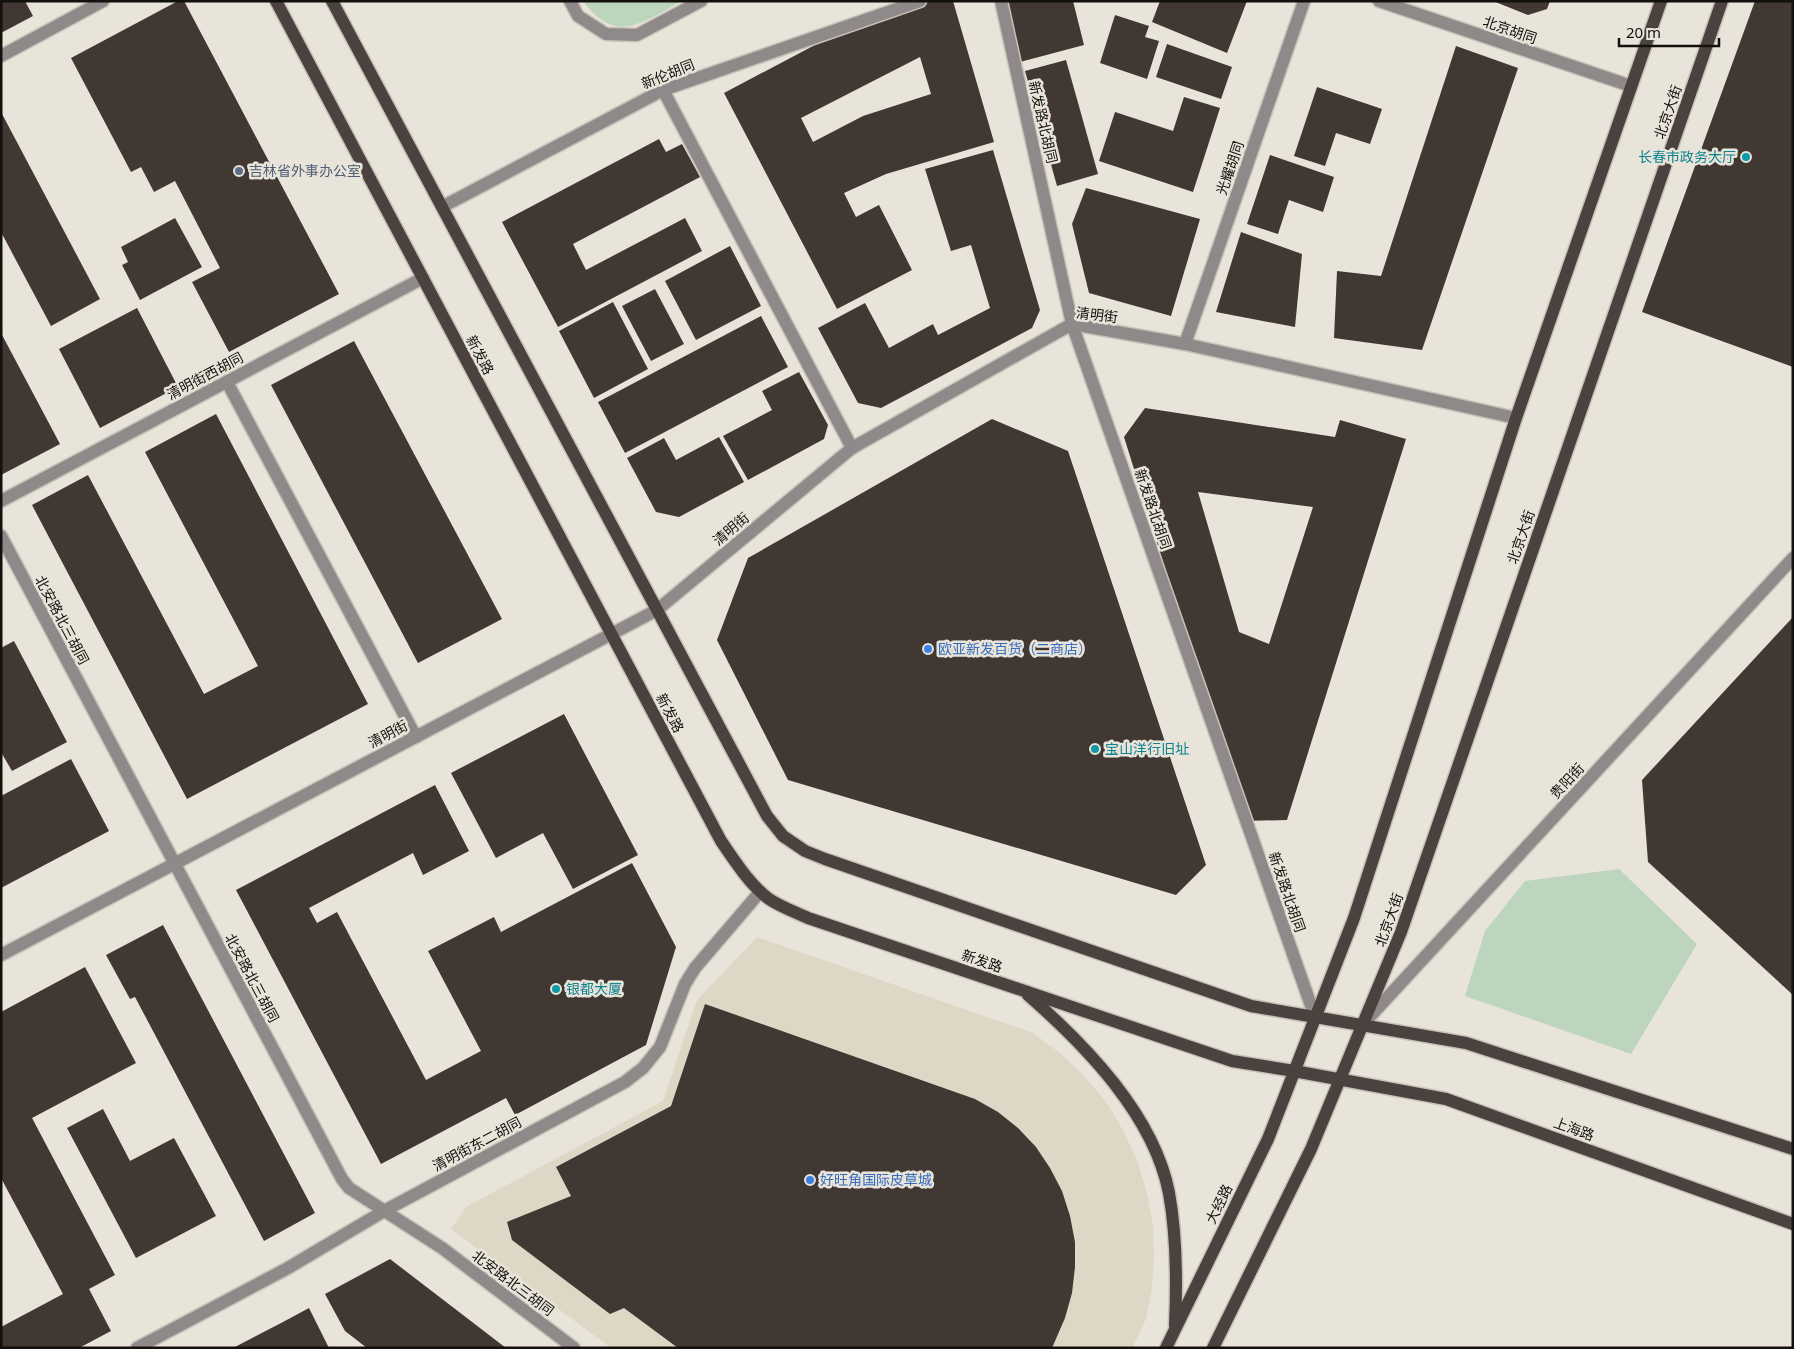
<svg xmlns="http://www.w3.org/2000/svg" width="1794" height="1349" viewBox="0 0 1794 1349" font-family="'Noto Sans','Noto Sans SC',sans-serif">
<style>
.built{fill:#dfd7c6}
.green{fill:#bdd5bd}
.building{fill:#413733;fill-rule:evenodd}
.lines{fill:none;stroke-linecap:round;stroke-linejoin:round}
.minor-casing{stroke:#c7c2b9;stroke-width:15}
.major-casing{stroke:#c7c2b9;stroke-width:15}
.minor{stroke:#8f8a89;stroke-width:12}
.major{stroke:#4b4240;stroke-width:12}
.culture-dot{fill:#0f9aa8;stroke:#e9e4d9;stroke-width:2}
.service-dot{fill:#5c6f8a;stroke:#e9e4d9;stroke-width:2}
.shop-dot{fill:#3f7fe0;stroke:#e9e4d9;stroke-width:2}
.labels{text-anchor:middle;stroke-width:5;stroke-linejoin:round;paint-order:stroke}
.street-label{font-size:14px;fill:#13110e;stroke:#e9e4d9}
.culture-label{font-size:14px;fill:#0d838f;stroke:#e9e4d9;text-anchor:start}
.service-label{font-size:14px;fill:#4e5e75;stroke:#e9e4d9;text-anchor:start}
.shop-label{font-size:14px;fill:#366cbe;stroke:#e9e4d9;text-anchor:start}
</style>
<rect width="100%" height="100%" fill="#e9e4d9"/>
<path class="built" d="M757 937 1033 1033 1060 1053 1085 1077 1107 1103 1124 1132 1138 1163 1147 1194 1153 1225 1154 1256 1152 1288 1146 1319 1132 1348H611L451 1229 466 1207 663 1101 697 1000Z"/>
<g class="green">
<path d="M583 1H682C643 22 616 46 583 1Z"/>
<path d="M1619 869 1697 944 1631 1054 1465 996 1485 931 1525 881Z"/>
</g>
<g class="building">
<path d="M1 1H25L33 16 1 33Z"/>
<path d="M178 1H184L339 294 229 352 192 282 220 268 175 181 154 192 141 167 131 172 71 58Z"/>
<path d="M898 1H953L994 142 886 174 844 193 856 217 879 205 912 270 837 309 724 93ZM920 57 931 94 863 116 813 142 801 118Z"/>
<path d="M1004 1H1073L1084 45 1020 62Z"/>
<path d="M1160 1H1247L1227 53 1152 22Z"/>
<path d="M1493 1H1550L1547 9 1528 15Z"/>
<path d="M1755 1H1793V367L1642 312Z"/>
<path d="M1115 15 1149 26 1145 37 1159 41 1147 79 1100 63Z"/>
<path d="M1167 44 1232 67 1221 99 1156 77Z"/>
<path d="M1456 46 1518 68 1422 350 1334 338 1337 271 1381 276Z"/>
<path d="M1066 60 1098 174 1057 186 1025 71Z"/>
<path d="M1317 87 1382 109 1370 144 1336 133 1325 166 1294 156Z"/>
<path d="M1184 97 1220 108 1193 192 1099 161 1115 112 1173 131Z"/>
<path d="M1 112 100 299 51 326 1 232Z"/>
<path d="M659 139 666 152 682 144 700 177 573 244 586 270 685 218 702 251 558 327 502 222Z"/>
<path d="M993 150 1040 310 1032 328 881 408 858 403 818 328 865 303 889 348 933 324 938 335 990 308 971 245 951 251 925 169Z"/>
<path d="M1270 155 1334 177 1323 212 1289 200 1278 234 1247 224Z"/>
<path d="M1086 188 1200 219 1171 316 1089 293 1072 224Z"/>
<path d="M175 218 202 267 140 300 122 265 128 262 121 247Z"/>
<path d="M1241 232 1302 254 1295 327 1216 312Z"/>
<path d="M730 246 761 306 696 340 665 281Z"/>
<path d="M655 289 684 344 651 361 622 306Z"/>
<path d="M613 302 648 369 594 398 559 331Z"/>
<path d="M137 308 178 387 100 428 59 349Z"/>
<path d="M761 316 788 367 625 453 598 402Z"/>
<path d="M1 333 60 444 1 475Z"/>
<path d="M354 341 502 619 418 663 271 385Z"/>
<path d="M799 372 828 425 824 439 748 480 723 436 772 410 762 391Z"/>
<path d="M1145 408 1335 437 1340 420 1406 439 1287 820 1244 821 1124 437ZM1198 492 1313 507 1269 644 1239 632Z"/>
<path d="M216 414 368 704 187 799 32 505 88 475 204 694 258 666 145 452Z"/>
<path d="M992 419 1068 451 1206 865 1176 895 788 780 717 640 748 558Z"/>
<path d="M719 437 744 482 679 517 656 512 627 458 664 438 676 460Z"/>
<path d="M1793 617V995L1648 862 1642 780Z"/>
<path d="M14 641 67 742 12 771 1 752V648Z"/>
<path d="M564 714 638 855 573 889 543 833 496 858 451 773Z"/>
<path d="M71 759 109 831 1 888V796Z"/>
<path d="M435 785 469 851 423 875 413 853 309 908 317 923 337 912 426 1080 481 1051 428 951 494 917 501 932 632 863 676 947 646 1045 515 1115 506 1098 381 1164 236 890Z"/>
<path d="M163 925 315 1213 264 1241 135 997 130 999 106 955Z"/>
<path d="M85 967 136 1063 32 1118 115 1275 89 1289 111 1331 79 1348H1V1327L63 1294 1 1178V1012Z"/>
<path d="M705 1004 975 1099 998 1112 1018 1128 1036 1147 1050 1168 1062 1191 1070 1216 1075 1242V1267L1072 1293 1065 1318 1052 1348H678L624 1308 610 1314 512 1240 507 1222 571 1196 556 1167 671 1106Z"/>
<path d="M103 1109 130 1161 174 1138 216 1216 136 1258 67 1128Z"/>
<path d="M390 1259 506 1348H367L345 1331 325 1294Z"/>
<path d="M309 1308 329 1348H233L283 1322Z"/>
</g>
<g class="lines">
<g class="minor-casing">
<g id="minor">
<path d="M570 1 578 16 606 34 637 35 701 1"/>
<path d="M1001 1 1072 324 1315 1017"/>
<path d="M1379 1 1631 86"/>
<path d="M1 56 103 1"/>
<path d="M663 90 852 448"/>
<path d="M442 207 663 90 920 1"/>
<path d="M1185 344 1304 1"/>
<path d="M227 382 416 737"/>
<path d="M1 501 423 278"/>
<path d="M1 536 342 1179 349 1188 442 1248 574 1348"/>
<path d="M1 955 657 610 852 448 1072 324 1185 344 1516 418"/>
<path d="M1363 1024 1793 558"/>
<path d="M137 1348 288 1268 384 1211 625 1082 643 1068 660 1047 685 984 695 968 760 892"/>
</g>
</g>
<g class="major-casing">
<g id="major">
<path d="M276 1 721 841C735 861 749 884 769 899 781 907 795 912 808 918L1232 1061 1294 1071 1446 1099 1793 1224"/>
<path d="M332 1 767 816 783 836 805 851 825 859 1251 1006 1466 1043 1793 1149"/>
<path d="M1028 995C1085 1045 1154 1115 1169 1193 1177 1237 1177 1281 1175 1325"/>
<path d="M1166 1348 1268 1139 1354 918 1516 418 1661 1"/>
<path d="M1213 1348 1311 1149 1401 932 1722 1"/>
</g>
</g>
<use href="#minor" class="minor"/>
<use href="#major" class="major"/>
</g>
<g class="culture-dot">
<circle cx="1746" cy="157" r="5"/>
<circle cx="1095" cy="749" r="5"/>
<circle cx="556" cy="989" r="5"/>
</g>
<circle class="service-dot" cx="239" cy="171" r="5"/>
<g class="shop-dot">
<circle cx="928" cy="649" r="5"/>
<circle cx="810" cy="1180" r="5"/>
</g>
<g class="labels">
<g class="street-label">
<text transform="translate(1510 30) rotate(19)" y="5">北京胡同</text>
<text transform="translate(668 74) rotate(-22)" y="5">新伦胡同</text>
<text transform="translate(1668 112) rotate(-71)" y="5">北京大街</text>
<text transform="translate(1043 122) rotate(77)" y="5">新发路北胡同</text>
<text transform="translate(1230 168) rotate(-71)" y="5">光耀胡同</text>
<text transform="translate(1097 315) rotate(7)" y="5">清明街</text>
<text transform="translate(480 355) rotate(62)" y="5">新发路</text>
<text transform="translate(205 376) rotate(-28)" y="5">清明街西胡同</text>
<text transform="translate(1153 509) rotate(71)" y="5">新发路北胡同</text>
<text transform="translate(731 529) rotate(-40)" y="5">清明街</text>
<text transform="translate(1521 537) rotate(-71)" y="5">北京大街</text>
<text transform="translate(62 620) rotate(62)" y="5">北安路北三胡同</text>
<text transform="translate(670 713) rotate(62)" y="5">新发路</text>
<text transform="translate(388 734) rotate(-28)" y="5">清明街</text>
<text transform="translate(1567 781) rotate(-47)" y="5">贵阳街</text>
<text transform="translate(1287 892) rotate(71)" y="5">新发路北胡同</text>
<text transform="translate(1389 920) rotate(-70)" y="5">北京大街</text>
<text transform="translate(982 961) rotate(19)" y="5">新发路</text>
<text transform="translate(252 978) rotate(62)" y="5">北安路北三胡同</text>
<text transform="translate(1574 1129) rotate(20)" y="5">上海路</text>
<text transform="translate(477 1144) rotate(-28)" y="5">清明街东二胡同</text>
<text transform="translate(1219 1204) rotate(-64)" y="5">大经路</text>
<text transform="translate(513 1283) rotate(37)" y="5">北安路北三胡同</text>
</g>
<g class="culture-label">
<text x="1736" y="162" text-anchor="end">长春市政务大厅</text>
<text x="1105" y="754">宝山洋行旧址</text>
<text x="566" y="994">银都大厦</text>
</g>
<g class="service-label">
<text x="249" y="176">吉林省外事办公室</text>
</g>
<g class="shop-label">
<text x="938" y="654">欧亚新发百货（二商店）</text>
<text x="820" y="1185">好旺角国际皮草城</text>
</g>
</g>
<rect width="1794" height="1349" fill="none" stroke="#13110e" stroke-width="5"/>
<path d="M1619 38v8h100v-8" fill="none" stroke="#13110e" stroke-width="2.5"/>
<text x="1626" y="38" font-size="15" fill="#13110e" stroke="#e9e4d9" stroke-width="4" paint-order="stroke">20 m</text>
</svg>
